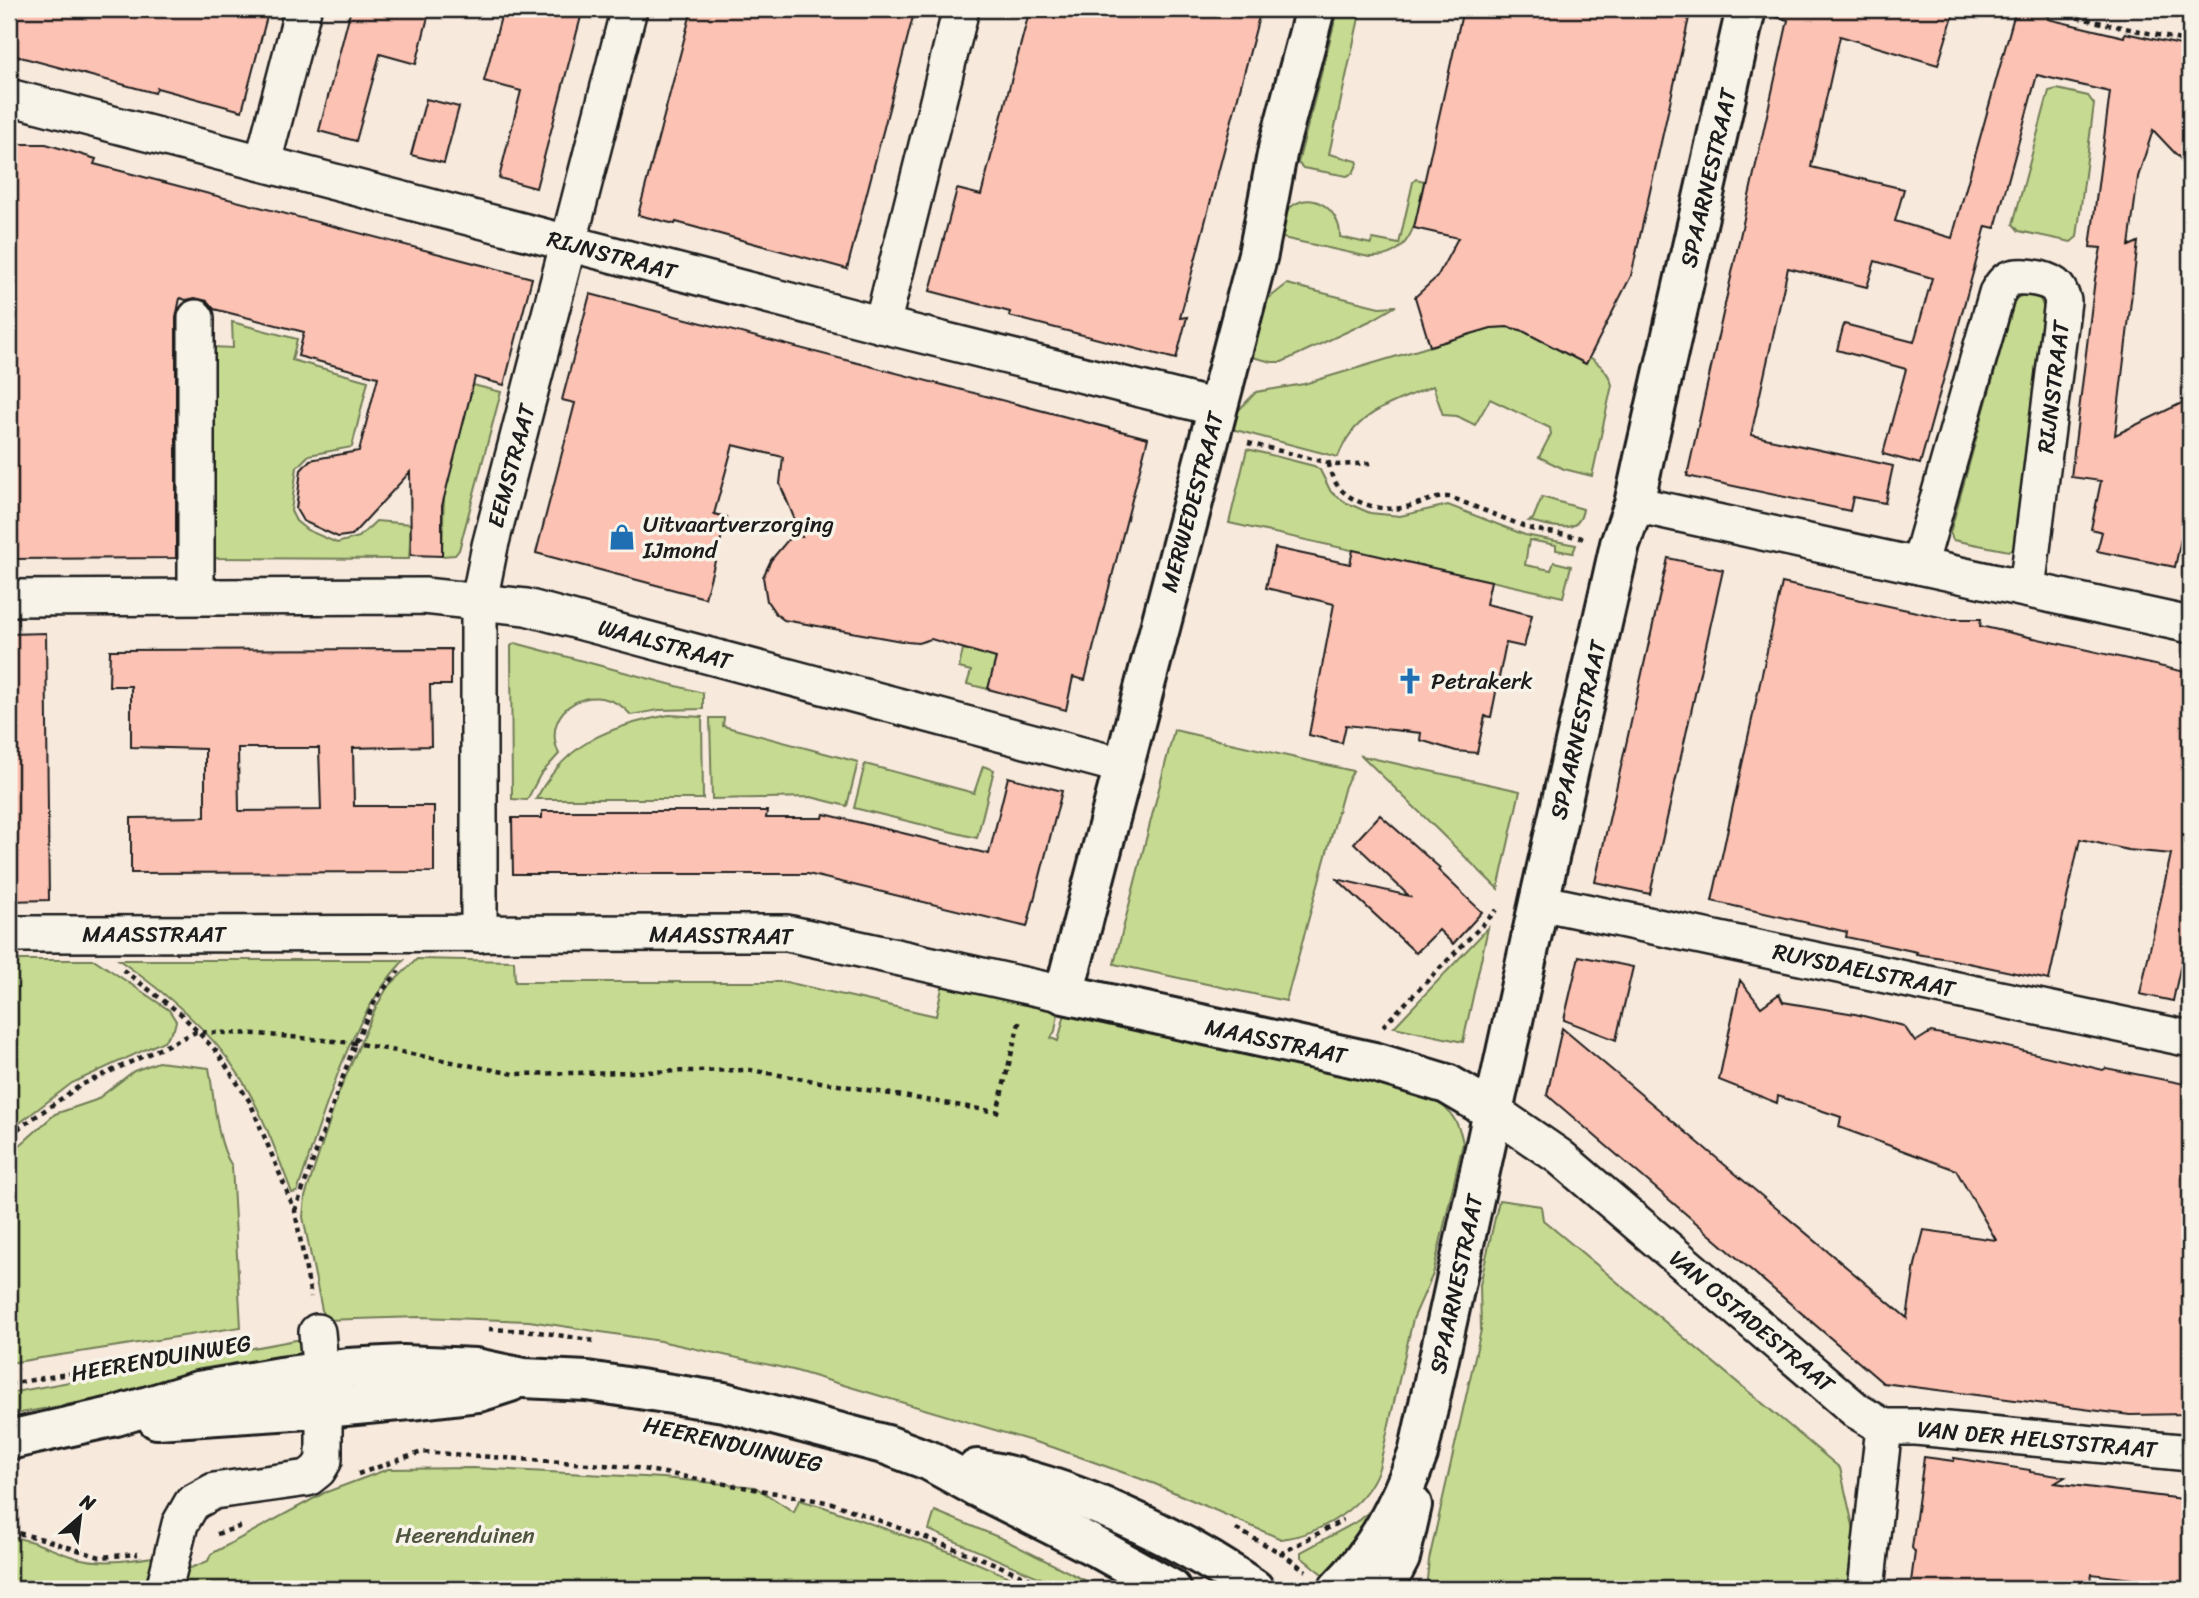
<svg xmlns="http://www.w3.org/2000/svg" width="2199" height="1598" viewBox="0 0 2199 1598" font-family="Sriracha,sans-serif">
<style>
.green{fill:#c6db91;stroke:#717c56;stroke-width:2}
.building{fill:#fcc2b3;stroke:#1c1c1c;stroke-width:2;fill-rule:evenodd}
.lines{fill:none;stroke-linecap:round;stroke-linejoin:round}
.minor-casing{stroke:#1c1c1c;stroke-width:40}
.tertiary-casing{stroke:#1c1c1c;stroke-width:44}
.secondary-casing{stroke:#1c1c1c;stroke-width:44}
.path{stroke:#1c1c1c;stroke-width:4.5;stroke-dasharray:5 5;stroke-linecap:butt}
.minor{stroke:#f7f3e8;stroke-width:35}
.tertiary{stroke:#f7f3e8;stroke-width:38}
.secondary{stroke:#f7f3e8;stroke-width:38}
.labels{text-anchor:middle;stroke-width:7;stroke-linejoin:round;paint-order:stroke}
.street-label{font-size:23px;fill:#1c1c1c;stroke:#f7f3e8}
.poi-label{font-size:23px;fill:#1c1c1c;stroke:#f7f3e8;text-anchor:start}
.park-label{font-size:23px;fill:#4f553f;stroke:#f7f3e8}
</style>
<rect width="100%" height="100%" fill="#f8e9dd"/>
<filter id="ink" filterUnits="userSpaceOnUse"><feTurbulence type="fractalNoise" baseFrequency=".0143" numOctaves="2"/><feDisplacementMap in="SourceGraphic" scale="14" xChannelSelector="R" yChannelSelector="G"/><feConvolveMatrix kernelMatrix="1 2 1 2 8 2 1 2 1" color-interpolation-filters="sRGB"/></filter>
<g filter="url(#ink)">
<g class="green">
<path d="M1338 9H1361L1329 154 1357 161 1358 163 1353 173 1347 176 1303 168 1298 163Z"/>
<path d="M2057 89 2088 96 2094 104 2077 237 2071 242 2019 231 2013 224 2049 91Z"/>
<path d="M1416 179 1424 181C1417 215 1415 259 1369 257L1278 237C1280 228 1281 217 1287 211 1309 186 1341 209 1340 237L1371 244 1373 239 1399 244 1413 182Z"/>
<path d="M1287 284 1379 307 1396 306 1372 320 1282 362H1272L1248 356 1262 297 1268 299Z"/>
<path d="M2025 294 2040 299 2045 310 2015 548 2009 551 1953 540 1950 533 2015 299Z"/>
<path d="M232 322 297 339 292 360 368 381 352 447 309 455 297 467 291 511 296 521 307 530 337 543 359 537 376 521 411 524 409 559 214 558 213 347 233 348Z"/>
<path d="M1507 327 1521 330 1585 364 1590 357C1599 364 1609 372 1612 385L1592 476 1564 469 1539 457 1551 434 1550 428 1490 399 1475 425 1457 416 1443 415 1433 386C1393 403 1354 412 1338 457L1228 428 1231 418 1256 392 1304 384 1491 328Z"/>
<path d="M473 385 501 392 459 550 455 555 442 556 444 496Z"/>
<path d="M1247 449 1314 466 1320 470 1331 492 1347 503 1370 513 1400 516 1448 505 1525 535 1576 545 1573 553 1556 550V545L1529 540 1525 565 1551 570 1554 562 1571 566 1563 597 1229 523Z"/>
<path d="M1542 497 1583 509C1579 538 1550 525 1529 521L1533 519Z"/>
<path d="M515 643 703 693V709L659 710 631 715C598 676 538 708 559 754L540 775 527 800 512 799 511 646Z"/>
<path d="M963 649 996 657 988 689 967 684 971 671 959 668Z"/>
<path d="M669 715 702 717 703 799H536C566 742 610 726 669 715Z"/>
<path d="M710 718H724L723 726 858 762 847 806 811 797 712 799Z"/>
<path d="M1174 730 1353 771 1345 786 1286 1001 1114 964Z"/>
<path d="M1362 756 1520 791 1498 889Z"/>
<path d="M865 764 974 793 983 766 994 770 977 838 854 808Z"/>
<path d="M1488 928 1463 1042 1394 1027Z"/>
<path d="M417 959 514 961 515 982H786L936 1016 943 983 1059 1008 1055 1031 1051 1038 1058 1041 1066 1010 1409 1087C1437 1100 1457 1109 1463 1143L1433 1274 1413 1319 1379 1468C1365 1507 1322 1534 1281 1539L1155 1484 1052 1447 793 1370 660 1341 529 1321 420 1317 324 1320 303 1217 305 1197 339 1092 375 1009 387 988Z"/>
<path d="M9 960H95L169 1010 176 1021 174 1029 164 1041 72 1083 9 1131Z"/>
<path d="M119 960H404C346 1022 325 1113 297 1192L292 1193C277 1154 262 1111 239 1075 209 1028 164 992 119 960Z"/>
<path d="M158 1062 209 1068C214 1095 216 1143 232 1166L241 1327 9 1363V1155L55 1114 96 1100 134 1071Z"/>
<path d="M1499 1200 1541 1206 1543 1220 1840 1468 1856 1539 1849 1589H1426L1429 1560 1481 1330 1480 1285Z"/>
<path d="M296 1340H303L306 1362 9 1415V1393Z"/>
<path d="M473 1468 663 1478 755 1487 794 1512 799 1500 824 1507 956 1554 1037 1589H9V1537C34 1539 54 1552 77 1558 105 1565 131 1560 159 1556L154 1583 208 1561 211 1554 324 1493 388 1469Z"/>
<path d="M1378 1503 1387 1506 1326 1577 1301 1557V1552L1360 1520Z"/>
<path d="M935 1511 1003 1539 1102 1589H1066L929 1530Z"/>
</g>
<g class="building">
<path d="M9 9H269L242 111 157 88 155 93 9 54Z"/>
<path d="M351 9H430L416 64 380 54 356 141 319 131Z"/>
<path d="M503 9H583L536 188 499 178 521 91 484 81Z"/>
<path d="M692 9H915L847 269 676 222 675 224 638 215Z"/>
<path d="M1030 9H1261L1180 318 1187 317 1176 359 1009 316 1010 312 930 291 957 189 981 195Z"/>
<path d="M1463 9H1691L1631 276 1586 364 1521 330 1507 327 1491 328 1430 346 1415 297 1437 277 1458 238 1414 228Z"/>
<path d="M1777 9H1955L1938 65 1840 36 1811 167 1904 189 1895 221 1952 238 2016 9 2049 16 2048 19 2124 37 2125 33 2190 47V169L2153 130 2138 177 2129 246 2138 242 2115 435 2190 399V497L2175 567 2097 551 2102 532 2091 529 2101 481 2071 477 2095 279 2101 248 2090 247 2110 92 2037 75 1995 228 1986 226 1920 464 1883 454 1906 369 1837 350 1844 324 1914 342 1932 278 1875 261 1867 287 1788 268 1751 435 1893 466 1885 503 1853 497 1850 511 1687 476 1788 20 1776 17Z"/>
<path d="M426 99 459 107 444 163 411 155Z"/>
<path d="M9 144H46L96 159 94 164 532 278 504 385 475 377 442 506V556L411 555 410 472 352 535 338 537 303 521 296 509 301 470 310 460 359 451 378 377 298 356 304 332 214 309 207 301 195 298 186 300 180 298 176 318V558L9 559Z"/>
<path d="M590 294 1148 438 1085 680 1073 677 1066 710 988 689 996 658 931 639 918 643 907 642 784 620 776 614 767 601 763 577 771 560 792 535 802 537 780 484 783 457 733 445 714 514 727 517 705 598 536 553 575 403 562 400Z"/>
<path d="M1275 548 1350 564 1353 550 1491 581 1486 604 1532 615 1524 647 1506 643 1491 717 1485 716 1477 753 1456 751 1420 740 1421 733 1346 725 1342 743 1309 735 1334 604 1266 588Z"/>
<path d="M1668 558 1723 570 1650 894 1595 882Z"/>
<path d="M1782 583 1949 619H1981L1980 626 2190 673V922L2173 1001 2140 994 2171 854 2128 850 2080 839 2049 980 1949 959 1916 954 1917 952 1846 937 1847 932 1712 901Z"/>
<path d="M46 633 49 900 9 901V634Z"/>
<path d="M451 649V685H430L431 746 353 748 354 806H434V872L131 873V818L205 817V749L131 747V686H109L110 650ZM238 748H319L321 810 239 811Z"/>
<path d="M1008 777 1062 791 1027 927 808 874H513L512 818H542V811H767L766 818H823L824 814 989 854Z"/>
<path d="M1380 815 1440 868 1438 870 1482 912 1453 944 1439 930 1416 953 1337 879 1409 896 1354 843Z"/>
<path d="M1579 956 1633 967 1616 1040 1564 1020Z"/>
<path d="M1740 980 1761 1007 1779 994 1783 1002 1855 1014 1904 1026 1915 1042 1931 1032 1999 1045 2103 1070 2106 1068 2190 1085V1414L2130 1415 1883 1383 1547 1095 1562 1028 1907 1318 1915 1265 1924 1230 1996 1240 1956 1170 1839 1127 1841 1117 1778 1096 1777 1103 1719 1080Z"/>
<path d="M1924 1457 1954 1461V1458L2030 1470V1472L2065 1477 2055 1483 2190 1500V1586L2092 1574 2089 1589H1910L1915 1552 1912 1548Z"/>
</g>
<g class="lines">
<g class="minor-casing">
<g id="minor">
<path d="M9 97 882 325 1217 408"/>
<path d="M263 162 303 9"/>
<path d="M882 325 961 9"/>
<path d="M1634 504 2190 625"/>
<path d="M1919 566 1997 293C2001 287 2003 282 2009 279 2019 274 2045 278 2054 285 2059 289 2061 295 2063 301L2027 589"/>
<path d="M196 596V318"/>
<path d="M9 598 424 596 526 607 1123 766"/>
<path d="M1539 902 2190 1039"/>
<path d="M9 934 787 933 1064 994"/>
<path d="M479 934V601L490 546 629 9"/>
<path d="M1493 1111 1560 1157 1857 1411 1884 1427 1866 1589"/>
<path d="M1884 1427H1916L2190 1453"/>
<path d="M164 1589 180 1524 192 1503 214 1491 308 1478 318 1470 324 1460V1408L317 1332"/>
</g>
</g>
<g class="tertiary-casing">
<g id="tertiary">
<path d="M1315 9 1278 149 1258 254 1064 994 1374 1062 1447 1084 1493 1111"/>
<path d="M1338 1589C1377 1550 1399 1505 1418 1454L1539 902 1620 544 1634 504 1644 458 1746 9"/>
<path d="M1384 1589 1400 1558 1412 1505"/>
</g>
</g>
<g class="secondary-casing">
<g id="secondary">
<path d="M157 1419 324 1408 420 1399 479 1392 510 1382"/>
<path d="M9 1440 116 1416 198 1391 280 1377 348 1368 403 1365 476 1368 523 1378 587 1381 724 1402 887 1445 930 1461 977 1487 1096 1547 1171 1589"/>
<path d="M977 1469C1068 1484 1178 1536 1254 1589"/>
</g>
</g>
<g class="path">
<path d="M2038 9 2190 42"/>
<path d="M1248 443 1337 465 1371 463"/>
<path d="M1329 463C1331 497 1372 512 1402 508 1418 505 1433 496 1450 497L1531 529 1584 538"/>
<path d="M123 970 181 1014 216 1051 250 1102 295 1211 311 1297"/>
<path d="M1383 1026 1497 910"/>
<path d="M9 1135 81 1085 196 1032 259 1034 355 1043 514 1074 750 1070 997 1112 1020 1019"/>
<path d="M295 1211 355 1043 377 997 399 971"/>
<path d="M489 1329 533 1331 595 1341"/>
<path d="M9 1384 178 1355"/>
<path d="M358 1474 422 1452 631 1467 832 1503 988 1561 1054 1589"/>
<path d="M1236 1529 1281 1553 1306 1571"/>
<path d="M9 1531 43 1539 100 1557 138 1554"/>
<path d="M217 1534 242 1526"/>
<path d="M1280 1554 1343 1520"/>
</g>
<use href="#minor" class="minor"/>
<use href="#tertiary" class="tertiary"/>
<use href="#secondary" class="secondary"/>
</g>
</g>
<defs>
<g id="shop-bare" transform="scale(2.1)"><path d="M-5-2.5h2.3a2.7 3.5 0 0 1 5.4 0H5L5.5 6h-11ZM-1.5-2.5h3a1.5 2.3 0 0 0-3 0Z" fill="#1f6fb2" stroke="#f7f3e8" stroke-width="2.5" paint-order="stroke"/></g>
<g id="church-bare" transform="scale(2.1)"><path d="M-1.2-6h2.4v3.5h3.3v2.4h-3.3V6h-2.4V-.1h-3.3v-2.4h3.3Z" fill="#1f6fb2" stroke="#f7f3e8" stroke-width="2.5" paint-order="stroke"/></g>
</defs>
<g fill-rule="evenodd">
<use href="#shop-bare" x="622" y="537"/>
<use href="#church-bare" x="1410" y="681"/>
</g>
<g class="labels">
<g class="street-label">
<text transform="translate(1708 178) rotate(-77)" y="8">SPAARNESTRAAT</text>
<text transform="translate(612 255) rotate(15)" y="8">RIJNSTRAAT</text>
<text transform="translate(2053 387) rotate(-83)" y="8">RIJNSTRAAT</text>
<text transform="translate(511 466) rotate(-75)" y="8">EEMSTRAAT</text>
<text transform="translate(1192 502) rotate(-75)" y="8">MERWEDESTRAAT</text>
<text transform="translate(665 644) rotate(15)" y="8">WAALSTRAAT</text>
<text transform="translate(1578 730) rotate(-77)" y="8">SPAARNESTRAAT</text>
<text x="154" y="942">MAASSTRAAT</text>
<text transform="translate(721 935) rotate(1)" y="8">MAASSTRAAT</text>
<text transform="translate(1864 970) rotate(12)" y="8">RUYSDAELSTRAAT</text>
<text transform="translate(1276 1041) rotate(12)" y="8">MAASSTRAAT</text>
<text transform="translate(1456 1284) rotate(-78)" y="8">SPAARNESTRAAT</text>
<text transform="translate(1752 1321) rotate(40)" y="8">VAN OSTADESTRAAT</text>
<text transform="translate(161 1358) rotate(-10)" y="8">HEERENDUINWEG</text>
<text transform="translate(2037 1439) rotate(5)" y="8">VAN DER HELSTSTRAAT</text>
<text transform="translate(733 1444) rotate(13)" y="8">HEERENDUINWEG</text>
</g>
<g class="poi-label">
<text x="643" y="532">Uitvaartverzorging<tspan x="643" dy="26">IJmond</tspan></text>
<text x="1431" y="689">Petrakerk</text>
</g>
<g class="park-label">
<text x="465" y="1543">Heerenduinen</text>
</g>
</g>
<rect width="2199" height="1598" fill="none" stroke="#f7f3e8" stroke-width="35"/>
<rect x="18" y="18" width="2164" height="1563" fill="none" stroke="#1c1c1c" stroke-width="2.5" filter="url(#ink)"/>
<g transform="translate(80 1517) rotate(28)" stroke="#f7f3e8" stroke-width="5" paint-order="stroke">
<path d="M0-5L12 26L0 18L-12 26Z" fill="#1c1c1c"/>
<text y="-10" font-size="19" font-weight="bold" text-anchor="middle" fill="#1c1c1c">N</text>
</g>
</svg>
